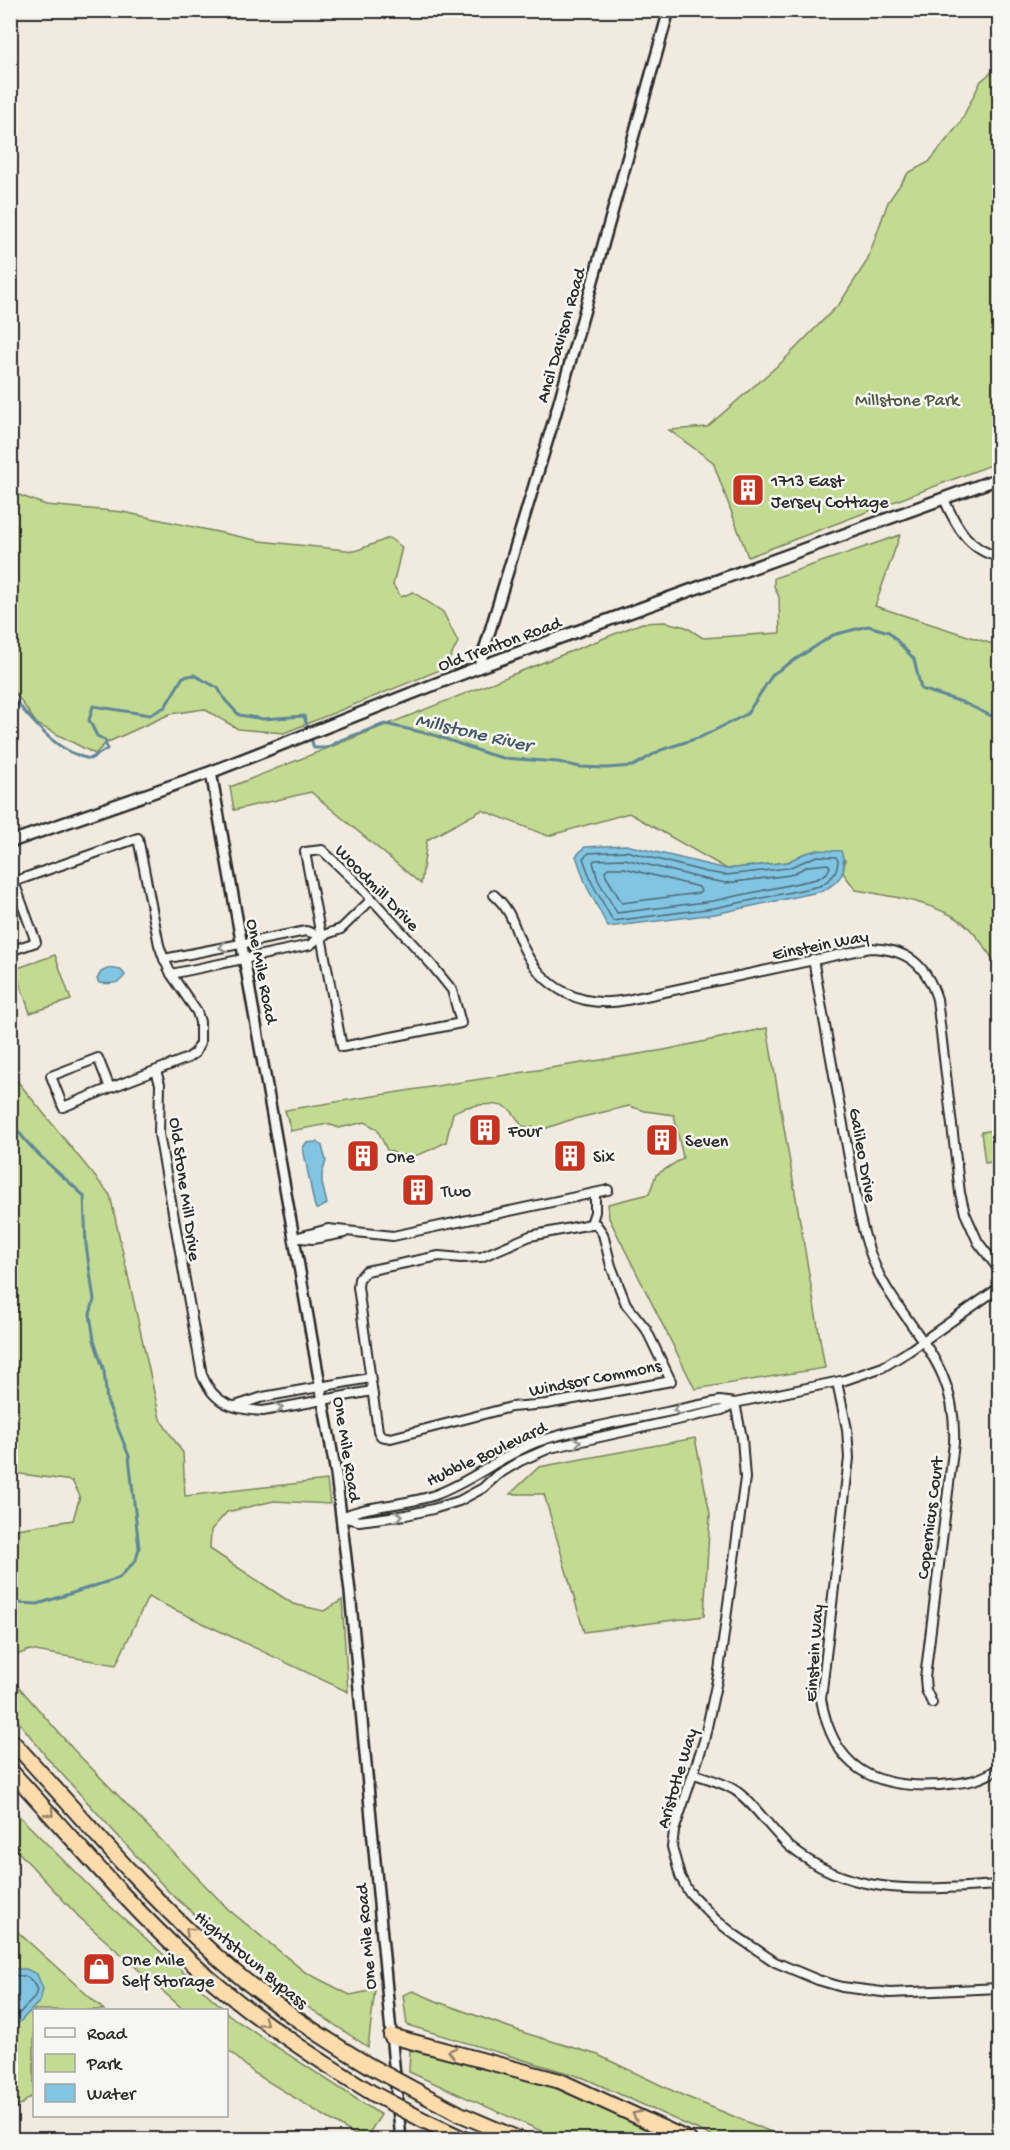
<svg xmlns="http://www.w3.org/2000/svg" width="1010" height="2150" viewBox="0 0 1010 2150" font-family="'Gochi Hand',sans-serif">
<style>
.green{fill:#c3db91;stroke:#77835e;stroke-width:1.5}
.water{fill:#81c5e2;stroke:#5f8799;stroke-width:1.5}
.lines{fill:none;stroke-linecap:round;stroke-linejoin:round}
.shore{stroke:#4d6974;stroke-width:1.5}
.stream{stroke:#5f8799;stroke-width:3}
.minor-casing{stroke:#2b2b2b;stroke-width:12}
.tertiary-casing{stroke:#2b2b2b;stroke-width:14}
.secondary-casing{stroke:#2b2b2b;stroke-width:15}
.motorway-casing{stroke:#2b2b2b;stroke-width:18}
.minor{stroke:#f6f6f2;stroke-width:8}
.tertiary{stroke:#f6f6f2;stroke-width:9}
.secondary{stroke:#f6f6f2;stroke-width:10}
.motorway{stroke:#fddcac;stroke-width:14}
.motorway-bridge-casing{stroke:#2b2b2b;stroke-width:18;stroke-linecap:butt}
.motorway-bridge{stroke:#fddcac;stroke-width:14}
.oneway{stroke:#90908e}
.oneway2{stroke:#94846c}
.labels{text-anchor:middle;stroke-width:5;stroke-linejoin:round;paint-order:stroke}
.street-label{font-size:18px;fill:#2b2b2b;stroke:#f6f6f2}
.park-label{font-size:18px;fill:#515744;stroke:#f6f6f2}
.poi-label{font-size:18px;fill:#2b2b2b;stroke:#f6f6f2;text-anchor:start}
.water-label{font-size:20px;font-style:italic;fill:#455962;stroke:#f6f6f2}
</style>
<rect width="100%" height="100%" fill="#f1ebdf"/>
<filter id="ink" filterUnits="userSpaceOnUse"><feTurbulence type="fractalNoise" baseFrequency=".0167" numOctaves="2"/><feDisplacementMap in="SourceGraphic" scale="12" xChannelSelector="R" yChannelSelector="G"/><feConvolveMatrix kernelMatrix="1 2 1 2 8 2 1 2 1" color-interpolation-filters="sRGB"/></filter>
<g filter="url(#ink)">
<g class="green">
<path d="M999 66 1000 162 995 168 1000 175 999 462 748 557 713 462 669 430 707 427 784 360 840 303 867 261 888 202 908 173 929 162 960 123 981 81Z"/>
<path d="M11 492 46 505 123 512 260 541 355 551 389 538 402 547 393 585 401 597 413 592 443 612 458 642 445 668 284 733 238 729 204 709 170 714 106 743 95 754 37 724 11 687Z"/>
<path d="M900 535 875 606 999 646V969C989 953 974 929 958 919 927 901 890 896 856 890L843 873 845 860 803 854 788 862 727 869 629 813 548 836 482 810 427 840 421 884 311 792 234 810 230 787 642 623 665 622 686 627 703 638 780 633 779 597 774 586V578Z"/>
<path d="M55 955 71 1000 30 1013 15 969Z"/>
<path d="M767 1028 825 1368 695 1389 609 1218 608 1204 649 1194 656 1175 683 1158 674 1115 645 1111 629 1106 570 1120 544 1129 522 1126C518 1121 515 1114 510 1110 499 1100 464 1105 453 1113L446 1142C422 1154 412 1162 387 1150L377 1129 365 1122 339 1128 328 1124 291 1131 285 1110 664 1050Z"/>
<path d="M10 1072 110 1195 160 1419 183 1453 185 1496 327 1480 330 1504 274 1501 227 1512 211 1530 210 1549 293 1604 324 1611 342 1600 348 1692 148 1597 116 1665 30 1650 11 1657V1530L73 1520 80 1496 72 1481 21 1474 11 1471Z"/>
<path d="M996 1130 999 1161 985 1163 981 1132Z"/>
<path d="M695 1438 710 1514 704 1616 584 1632 544 1494H510L539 1467Z"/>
<path d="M11 1678 73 1749 229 1910 305 1972 350 1995 375 1990 368 2047 278 1987 169 1892 49 1760 11 1712Z"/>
<path d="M10 1807 100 1897 225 2010H184L79 1917 11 1844Z"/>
<path d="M10 1925 104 2010H34V2094L11 2113Z"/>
<path d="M413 1991 441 2003 528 2034 598 2055 675 2092 788 2139H718L584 2078 407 2025 403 1995Z"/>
<path d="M226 2012 237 2021 381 2115 365 2139H362L254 2073 227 2049Z"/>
<path d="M410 2050 543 2083 675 2139H559L409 2072Z"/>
</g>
<g class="water">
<path d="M626 845 726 869 788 862 803 854 816 850 841 851C849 872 840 881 823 891L715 914 608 927 586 885 576 856 585 847Z"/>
<path d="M109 968 121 970 125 975C120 985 109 984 99 983L97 979 101 972Z"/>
<path d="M317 1142 322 1146 326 1161 322 1174V1183L327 1204 318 1209H316L314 1203 303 1148 306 1143Z"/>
<path d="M15 1969H26L37 1974 43 1989 40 2001 11 2031V1971Z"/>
</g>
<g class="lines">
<g class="shore">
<path d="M626 851 706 872 726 875 788 868 817 856 836 857 838 861C837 874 831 879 820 886L714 908 613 921 592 883 583 858 589 853Z"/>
<path d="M625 859 704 879 726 883 790 875 808 866 828 864 830 867 827 873 817 879 713 901 617 913 598 880 593 862 595 860Z"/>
<path d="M608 868H624L699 887 701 891 699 893 622 903 606 876 605 871Z"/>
<path d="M10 1976C25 1974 31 1976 37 1990L34 1998 10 2023"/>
</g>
<g class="stream">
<path d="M10 695C33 721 55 752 90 759L107 749 105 740 97 736 89 720 93 706 150 715 165 707 183 677 194 675 218 688 225 700 239 715 263 719 304 716 314 748H326L341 740 385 724 434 735 488 754 503 758 558 762 580 767 606 768 633 766 661 750 701 737 747 714 773 674 833 635 868 626 889 632 914 659 921 689 962 702 1000 720"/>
<path d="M10 1118C23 1145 62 1175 84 1196L86 1245 94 1300 90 1314 94 1340 104 1371 107 1401 129 1456 139 1548 136 1560 119 1578 38 1604 16 1603 10 1607"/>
</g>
<g class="minor-casing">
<g id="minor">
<path d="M944 499C956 526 969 551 1000 557"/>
<path d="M322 850 359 885 431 964 452 990 461 1023 342 1047 305 852Z"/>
<path d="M10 883 138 838 159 945 164 959 171 974 197 1012 200 1022V1043L195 1053 188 1058 110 1088 98 1058 51 1076 63 1107 110 1088"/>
<path d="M494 895C513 912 513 926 523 947 543 989 581 1009 627 1000L870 948C907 949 926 964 937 999L960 1193 965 1213 978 1242 1000 1271"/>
<path d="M10 951 36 942 14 882"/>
<path d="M164 959 306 931 321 936"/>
<path d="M813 959 859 1213C865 1239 872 1264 886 1287 921 1344 957 1370 954 1443L925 1678 926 1690 932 1703"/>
<path d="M171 974 310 945 321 936 341 929 372 899"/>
<path d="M156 1071 160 1084 159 1134 202 1375C214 1404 232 1409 263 1411L372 1391"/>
<path d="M591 1224H596L603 1234 611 1266 626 1304 646 1329 671 1381 547 1404 511 1407 391 1438 381 1436 378 1431 358 1287 359 1279 366 1271 439 1256 461 1258 481 1257 530 1236Z"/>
<path d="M591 1224 595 1212V1193"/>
<path d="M295 1238 328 1229 393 1236 608 1190"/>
<path d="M300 1238 313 1239 344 1233"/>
<path d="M837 1382 847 1429 849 1458 821 1699C833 1768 873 1789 939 1785 962 1783 981 1782 1000 1767"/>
<path d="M735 1403 742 1438 745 1478 719 1671 704 1741 674 1831 672 1847 680 1876 688 1891 716 1920 735 1935 775 1962 818 1980 842 1987 890 1993 1000 1988"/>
<path d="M235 1406 263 1397 370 1378"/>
<path d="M342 1517 359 1521 406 1515 433 1509 459 1501 483 1488 497 1475 520 1461 550 1448 722 1410 735 1403 845 1380 883 1367 909 1351 1000 1287"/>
<path d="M342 1517C371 1504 404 1506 435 1495 471 1482 501 1456 537 1442 561 1433 587 1429 613 1423 649 1416 684 1408 720 1401L735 1403"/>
<path d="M694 1774C707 1778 721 1782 733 1789 752 1800 771 1831 790 1847 854 1899 923 1889 1000 1885"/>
</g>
</g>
<g class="tertiary-casing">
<g id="tertiary">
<path d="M479 667 555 416 669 10"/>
<path d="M211 772 336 1474 350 1592 401 2140"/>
</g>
</g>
<g class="secondary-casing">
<path id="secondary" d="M10 842 211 772 479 667 1000 478"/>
</g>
<g class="motorway-casing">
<g id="motorway">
<path d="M10 1739C74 1808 135 1882 204 1945 254 1992 311 2031 370 2066"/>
<path d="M10 1770C70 1835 127 1904 192 1963 248 2014 309 2055 374 2094"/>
<path d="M391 2036 560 2081 689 2140"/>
<path d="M422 2094 460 2114 521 2140"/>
<path d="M425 2121 466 2140"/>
</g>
</g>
<use href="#minor" class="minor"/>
<use href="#tertiary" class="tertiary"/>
<use href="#secondary" class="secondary"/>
<use href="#motorway" class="motorway"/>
<g class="motorway-bridge-casing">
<g id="motorway-bridge">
<path d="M370 2066 422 2094"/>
<path d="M374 2094 425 2121"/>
</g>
</g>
<use href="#motorway-bridge" class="motorway-bridge"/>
</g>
<defs><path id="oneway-chevron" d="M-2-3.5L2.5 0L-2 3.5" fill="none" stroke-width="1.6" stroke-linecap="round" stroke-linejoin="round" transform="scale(1.5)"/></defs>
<g class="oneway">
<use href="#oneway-chevron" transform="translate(223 947) rotate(169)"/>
<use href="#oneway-chevron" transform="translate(279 1408) rotate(-9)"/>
<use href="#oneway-chevron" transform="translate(677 1410) rotate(168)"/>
<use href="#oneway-chevron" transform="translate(577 1442) rotate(-12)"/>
<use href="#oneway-chevron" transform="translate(399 1516) rotate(-8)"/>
</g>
<g class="oneway2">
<use href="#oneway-chevron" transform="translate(50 1813) rotate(48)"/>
<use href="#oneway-chevron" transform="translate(189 1931) rotate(-137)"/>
<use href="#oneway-chevron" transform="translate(264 2022) rotate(36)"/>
<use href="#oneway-chevron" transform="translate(452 2052) rotate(-166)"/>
<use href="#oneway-chevron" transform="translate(636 2115) rotate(-155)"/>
</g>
</g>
<defs>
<g id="building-square" transform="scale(1.725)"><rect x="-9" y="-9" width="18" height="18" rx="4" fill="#c8321e" stroke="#f6f6f2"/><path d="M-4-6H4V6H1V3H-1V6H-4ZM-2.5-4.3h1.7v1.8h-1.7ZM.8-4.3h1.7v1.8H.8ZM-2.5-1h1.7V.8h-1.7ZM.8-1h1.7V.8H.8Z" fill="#fff"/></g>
<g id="shop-square" transform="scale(1.725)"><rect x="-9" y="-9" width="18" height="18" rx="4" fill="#c8321e" stroke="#f6f6f2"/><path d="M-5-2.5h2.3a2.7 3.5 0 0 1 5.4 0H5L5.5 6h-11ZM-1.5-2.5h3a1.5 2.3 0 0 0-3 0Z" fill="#fff"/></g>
</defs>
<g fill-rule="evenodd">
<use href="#building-square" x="748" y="490"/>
<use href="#building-square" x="485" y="1130"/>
<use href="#building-square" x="662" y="1140"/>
<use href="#building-square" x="363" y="1156"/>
<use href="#building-square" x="570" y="1156"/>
<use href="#building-square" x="418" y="1190"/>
<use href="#shop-square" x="99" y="1969"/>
</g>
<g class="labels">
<g class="street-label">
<text transform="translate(560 335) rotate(-74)" y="6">Ancil Davison Road</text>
<text transform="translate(499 643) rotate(-20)" y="6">Old Trenton Road</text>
<text transform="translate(378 887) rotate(46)" y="6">Woodmill Drive</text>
<text transform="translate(820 944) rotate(-11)" y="6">Einstein Way</text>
<text transform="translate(263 971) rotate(79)" y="6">One Mile Road</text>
<text transform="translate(864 1155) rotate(80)" y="6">Galileo Drive</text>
<text transform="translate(186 1189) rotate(82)" y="6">Old Stone Mill Drive</text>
<text transform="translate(595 1377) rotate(-11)" y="6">Windsor Commons</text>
<text transform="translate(348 1449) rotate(81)" y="6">One Mile Road</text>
<text transform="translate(486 1453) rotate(-25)" y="6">Hubble Boulevard</text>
<text transform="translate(929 1518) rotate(-83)" y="6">Copernicus Court</text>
<text transform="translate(813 1653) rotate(-86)" y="6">Einstein Way</text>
<text transform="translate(676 1778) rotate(-73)" y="6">Aristotle Way</text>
<text transform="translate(365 1937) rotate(-95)" y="6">One Mile Road</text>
<text transform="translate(252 1959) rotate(40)" y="6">Hightstown Bypass</text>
</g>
<g class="park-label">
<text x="907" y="405">Millstone Park</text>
</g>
<g class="poi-label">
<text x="771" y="486">1713 East<tspan x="771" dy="21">Jersey Cottage</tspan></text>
<text x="508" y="1136">Four</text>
<text x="685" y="1146">Seven</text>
<text x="386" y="1162">One</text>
<text x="593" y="1162">Six</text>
<text x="441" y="1196">Two</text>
<text x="122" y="1965">One Mile<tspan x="122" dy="21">Self Storage</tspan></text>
</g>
<g class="water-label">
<text transform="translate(474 731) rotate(13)" y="7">Millstone River</text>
</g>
</g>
<rect width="1010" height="2150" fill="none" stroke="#f6f6f2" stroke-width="36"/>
<rect x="18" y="18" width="974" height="2114" fill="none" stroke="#2b2b2b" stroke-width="2" filter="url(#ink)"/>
<rect x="33" y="2009" width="195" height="108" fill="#f6f6f2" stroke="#a5a5a2" stroke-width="1.5"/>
<rect x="45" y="2028" width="30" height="9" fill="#f6f6f2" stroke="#a5a5a2" stroke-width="1.5"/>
<text x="87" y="2039" font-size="18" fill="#2b2b2b">Road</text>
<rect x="45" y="2054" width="30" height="18" fill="#c3db91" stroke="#a5a5a2" stroke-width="1.5"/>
<text x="87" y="2069" font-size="18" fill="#2b2b2b">Park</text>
<rect x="45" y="2084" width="30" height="18" fill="#81c5e2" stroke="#a5a5a2" stroke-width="1.5"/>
<text x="87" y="2099" font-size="18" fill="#2b2b2b">Water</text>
</svg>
